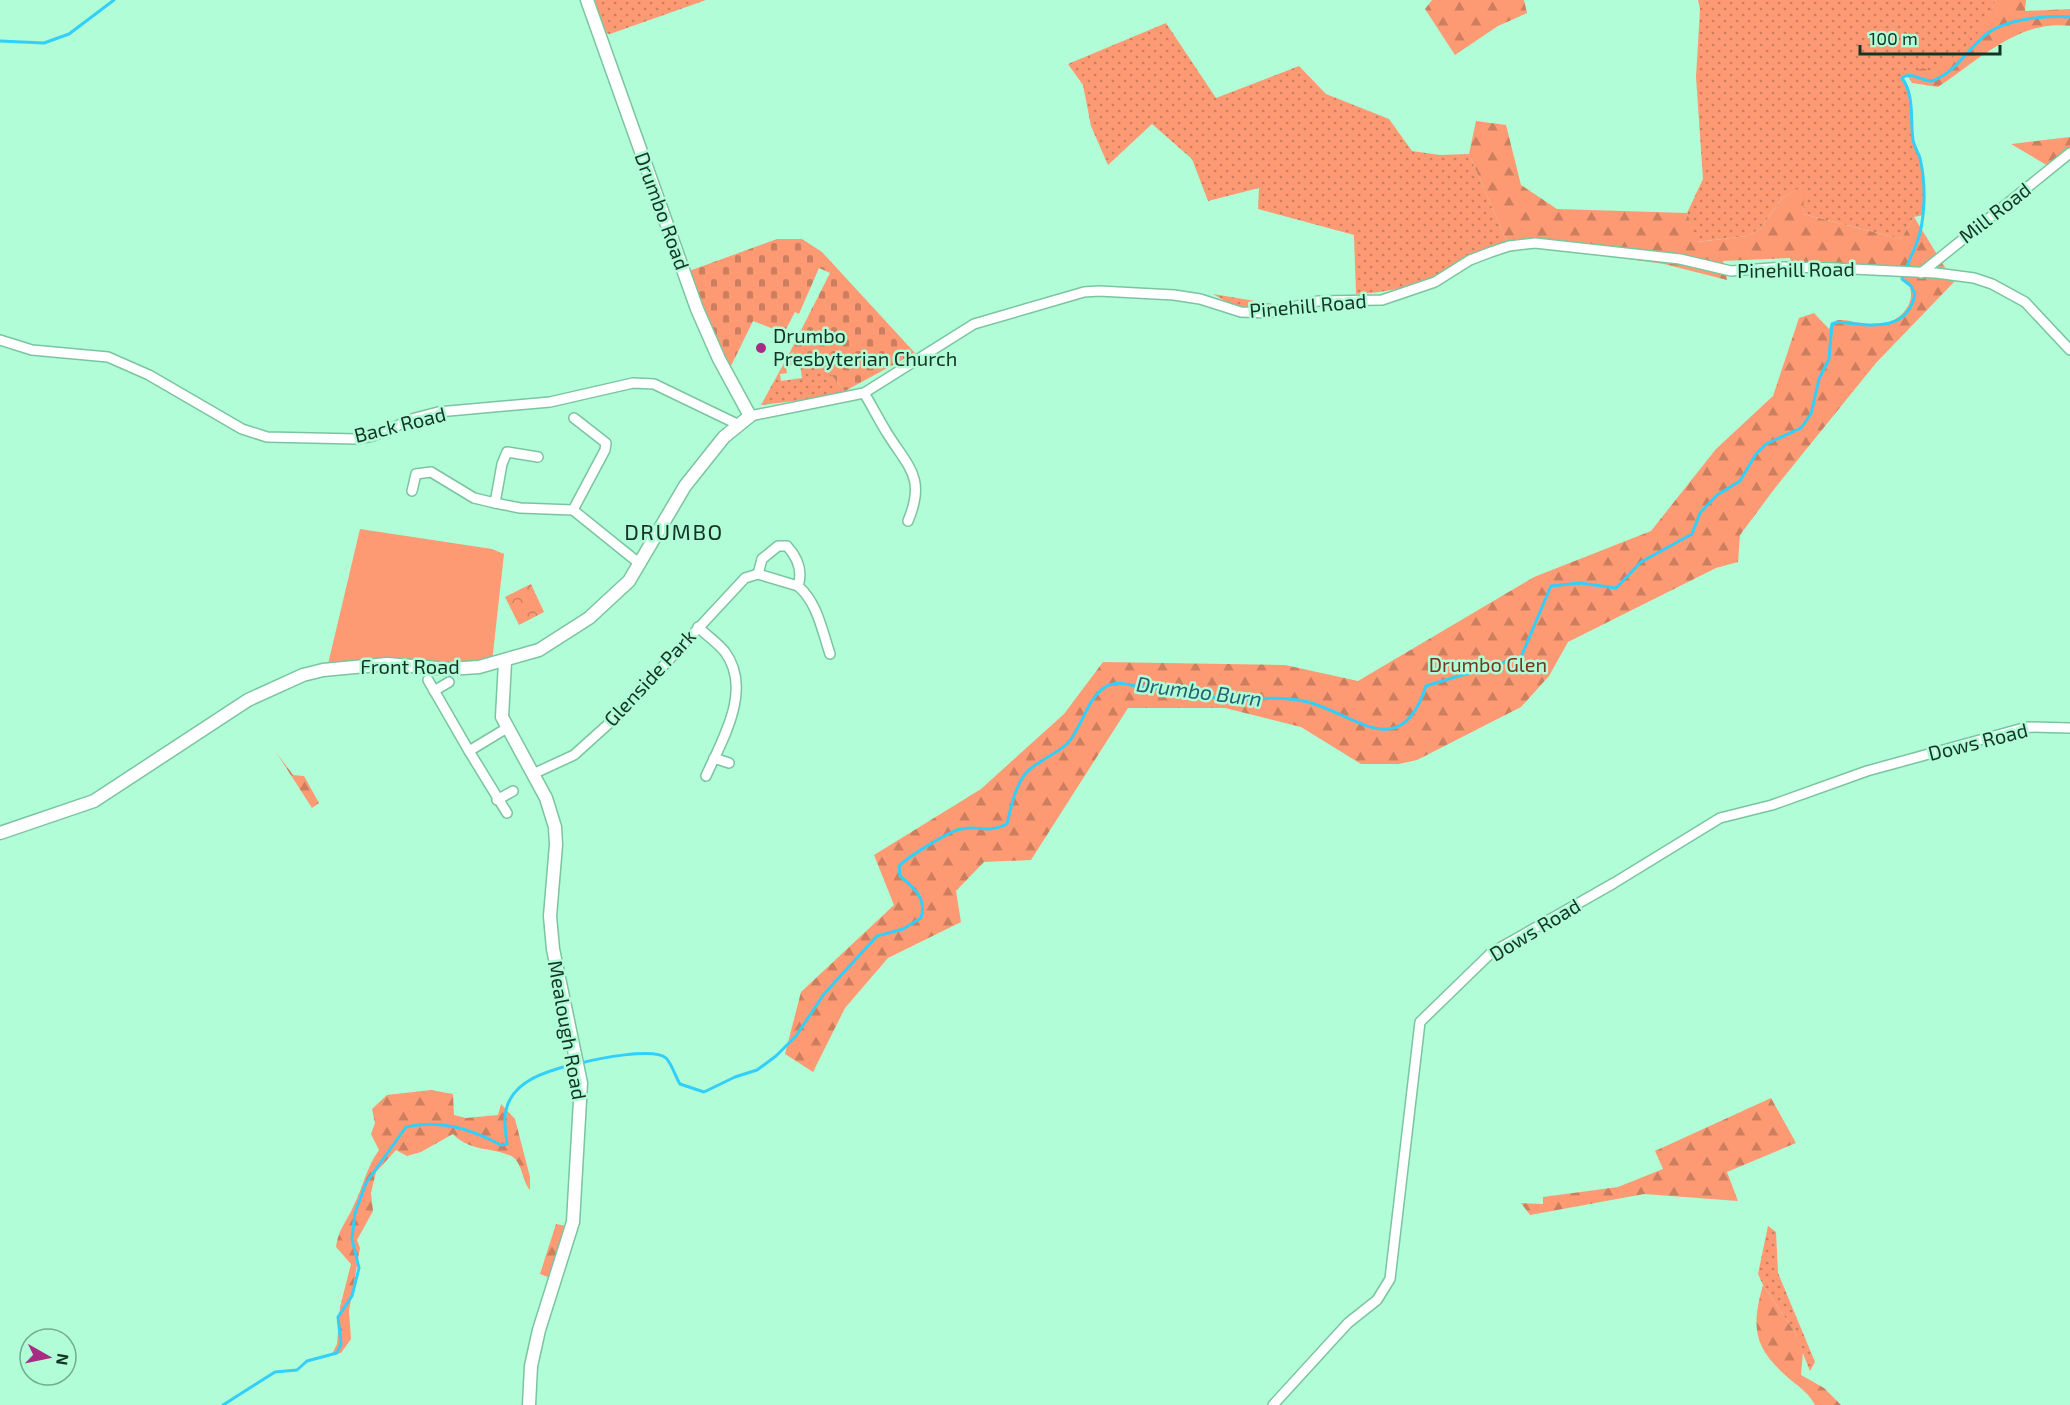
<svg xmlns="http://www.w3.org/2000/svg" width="2070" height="1405" viewBox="0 0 2070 1405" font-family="'Exo 2',sans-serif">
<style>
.grass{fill:url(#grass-dots);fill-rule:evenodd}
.forest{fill:url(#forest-firs)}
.cemetery{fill:url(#cemetery-stones)}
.park{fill:url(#park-crowns)}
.garden{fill:#fe9a73}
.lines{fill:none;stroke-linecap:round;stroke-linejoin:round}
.stream{stroke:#31cffa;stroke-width:3}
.street-casing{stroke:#7ac5a0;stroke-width:12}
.secondary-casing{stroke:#7ac5a0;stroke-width:15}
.street{stroke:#fff;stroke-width:9}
.secondary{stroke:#fff;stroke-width:12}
.poi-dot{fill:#a62d83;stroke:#b1fdd7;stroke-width:2}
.labels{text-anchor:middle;stroke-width:5;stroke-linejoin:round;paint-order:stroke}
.street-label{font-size:20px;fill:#143425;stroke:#b1fdd7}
.poi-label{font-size:20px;fill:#143425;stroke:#b1fdd7;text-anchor:start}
.park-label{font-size:20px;fill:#77351a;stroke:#b1fdd7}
.water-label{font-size:21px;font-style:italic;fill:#255f72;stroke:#b1fdd7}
.quarter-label{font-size:22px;letter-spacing:1.5px;fill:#143425;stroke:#b1fdd7}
</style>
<defs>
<pattern id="grass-dots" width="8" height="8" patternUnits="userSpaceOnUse" patternTransform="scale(1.5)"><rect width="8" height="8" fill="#fe9a73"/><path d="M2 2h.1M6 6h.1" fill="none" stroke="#cc7e5e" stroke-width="1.8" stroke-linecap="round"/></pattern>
<pattern id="forest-firs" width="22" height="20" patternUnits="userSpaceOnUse" patternTransform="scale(1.5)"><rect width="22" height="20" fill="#fe9a73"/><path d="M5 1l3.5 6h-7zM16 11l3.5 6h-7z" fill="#cc7e5e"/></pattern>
<pattern id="cemetery-stones" width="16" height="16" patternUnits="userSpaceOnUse" patternTransform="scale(1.5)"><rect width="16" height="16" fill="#fe9a73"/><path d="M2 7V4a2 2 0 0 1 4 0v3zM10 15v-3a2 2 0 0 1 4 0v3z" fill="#cc7e5e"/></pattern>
<pattern id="park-crowns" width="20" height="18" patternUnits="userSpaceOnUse" patternTransform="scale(1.5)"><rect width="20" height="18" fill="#fe9a73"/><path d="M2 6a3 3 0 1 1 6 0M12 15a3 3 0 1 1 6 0" fill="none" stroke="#cc7e5e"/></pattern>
</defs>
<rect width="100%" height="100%" fill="#b1fdd7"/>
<g class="grass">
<path d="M593 0H706L610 34 604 33Z"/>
<path d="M1698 0H1996C1984 30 1964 59 1932 71 1921 75 1912 70 1902 78 1915 96 1910 120 1913 141 1914 147 1918 152 1920 158 1924 176 1924 196 1923 215L1914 217 1901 239 1803 214 1804 186 1782 198 1761 228 1748 236 1696 242 1687 213 1703 179 1696 77 1700 9Z"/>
<path d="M1166 23 1216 98 1299 66 1326 94 1389 119 1412 151 1440 155 1469 154 1507 242C1452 270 1419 291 1356 294L1354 235 1258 209 1259 188 1208 201 1192 159 1152 124 1108 165 1091 126 1083 85 1068 64Z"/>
<path d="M1213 294 1279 305C1249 312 1239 310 1213 294Z"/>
<path d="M790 352 815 356 845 391 826 397 761 405ZM800 364 802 378 781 381 780 374 787 373 786 366Z"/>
<path d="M1768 1226 1776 1232 1778 1273 1815 1362 1810 1371 1794 1331 1763 1285 1758 1274Z"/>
</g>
<g class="forest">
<path d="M1432 0H1524L1527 13 1498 26 1455 55 1425 9Z"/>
<path d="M1996 0H2026L2025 11 2070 9V26C2019 19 1978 61 1938 87L1912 83 1907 75 1923 68 1930 71C1964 53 1981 35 1996 0Z"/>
<path d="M1476 121 1506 125 1521 185 1557 209 1687 213 1697 242 1748 236 1761 228 1782 198 1805 185 1803 214 1901 239 1914 217 1954 282 1876 363 1775 488 1740 535 1738 562 1716 568 1568 642 1549 676 1521 707 1417 760 1399 764H1361L1301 727 1225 708H1128L1031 860 984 862 956 891 961 922 888 958 845 1008 813 1072 785 1054 801 992 894 905 874 855 981 789 1064 714 1103 662 1285 665 1358 681 1534 577 1651 531 1716 449 1773 396 1799 318 1814 313 1829 329C1831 324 1833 321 1839 320 1851 319 1864 326 1877 325 1896 324 1916 307 1910 287L1899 276 1794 270 1790 258 1723 261 1727 280 1664 264 1507 242 1469 154Z"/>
<path d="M2070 137V158L2055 170 2011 144Z"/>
<path d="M276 752 293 775 304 776 319 803 312 808Z"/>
<path d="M431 1090 453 1094 454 1115 466 1118 498 1115 501 1104 515 1119 530 1177V1190C521 1180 523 1160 509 1155 488 1147 469 1151 453 1134L421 1152 407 1156 396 1150 376 1172 371 1193 373 1211 357 1240 360 1248 349 1311 351 1339 341 1353 332 1354 337 1344 340 1307 351 1264 336 1247C339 1228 346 1223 353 1207 363 1188 366 1168 379 1150L371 1134 375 1123 372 1109 387 1095Z"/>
<path d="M1771 1098 1796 1143 1727 1172 1738 1201 1644 1194 1530 1215 1521 1203 1543 1204V1197L1618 1187 1663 1169 1655 1151Z"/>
<path d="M556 1224 566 1226 550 1278 540 1274Z"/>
<path d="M1763 1285 1794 1331 1803 1352 1801 1375 1824 1388 1841 1405H1815C1810 1395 1801 1388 1792 1381 1755 1350 1750 1331 1763 1285Z"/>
</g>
<path class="cemetery" d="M777 239H802L822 252 915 353 845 391 815 356 790 352 830 273 819 268 799 314 795 312 784 333 753 321 728 372 689 271Z"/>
<path class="park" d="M531 584 544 612 519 625 505 597Z"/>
<path class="garden" d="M360 529 492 549 504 554 492 662 455 665 328 664Z"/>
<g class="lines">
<g class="stream">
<path d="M0 41 44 43 69 34 114 0"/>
<path d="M581 1063C596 1059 654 1047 666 1058 672 1064 675 1076 680 1084L704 1092 735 1077 757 1070 776 1056 796 1036 824 994 877 936 903 929 921 918C927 898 914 888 900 876L899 866C908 857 949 831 961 829 980 825 986 834 1007 824 1011 807 1015 786 1026 773 1033 764 1056 754 1067 744 1082 728 1086 700 1105 687 1118 679 1131 686 1145 688 1154 689 1163 687 1173 688 1188 689 1202 696 1217 698 1247 702 1279 694 1308 702 1356 715 1401 764 1426 686L1521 657 1551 586 1580 583 1616 588 1641 562 1692 534 1700 513 1717 495 1740 481 1756 454 1766 444 1801 428 1811 414 1819 379 1829 359 1832 324 1838 322C1868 325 1907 334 1915 294L1911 286 1902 279C1906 267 1911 257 1916 245 1926 220 1926 184 1920 158 1918 152 1914 146 1913 140 1910 120 1915 96 1902 78 1910 71 1922 81 1932 81 1957 72 1968 48 1988 33 2007 19 2047 15 2070 17"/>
<path d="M223 1405 275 1372 297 1370 307 1361 337 1353 341 1344 338 1317 352 1296 359 1268 352 1239 355 1213 366 1183 406 1127C440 1119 471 1129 501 1145L507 1144C506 1133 503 1120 506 1110 513 1080 548 1071 574 1064"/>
</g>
<g class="street-casing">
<g id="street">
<path d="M1921 273 2070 153"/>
<path d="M0 340 32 350 108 357 149 375 242 429 267 437 357 439 373 436 415 418 438 412 550 402 633 383 654 384 737 424"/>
<path d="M864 393C872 406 879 420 887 433 909 468 926 478 908 521"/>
<path d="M750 416 864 393 974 324 1084 292 1099 291 1174 295 1200 299 1241 312 1267 313 1318 301 1382 300 1435 282 1470 260 1491 252 1509 246 1535 243 1680 259 1731 271 1783 267 1832 268 1936 273 1974 278 1992 284 2025 302 2070 350"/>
<path d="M412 491 416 474 431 472 474 498 495 503 520 508 573 510 640 564"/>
<path d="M495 503 502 464 507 452 538 457"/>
<path d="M573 510 605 450 606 443 574 418"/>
<path d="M758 574 798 586"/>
<path d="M698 627C706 635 718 643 725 652 753 690 722 740 706 776"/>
<path d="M428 680 469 751"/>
<path d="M434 691 449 682"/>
<path d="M714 758 729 763"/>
<path d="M533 774 574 755 614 719 745 578 758 574 762 559 778 546H787C798 558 803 571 798 586 817 602 822 630 830 654"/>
<path d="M497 800 513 791"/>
<path d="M507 813 469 751 507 728"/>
<path d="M1273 1405 1348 1323 1377 1300 1390 1279 1420 1022 1491 953 1614 883 1720 818 1772 805 1867 771 2027 727 2070 728"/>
</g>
</g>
<g class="secondary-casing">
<g id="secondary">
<path d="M505 662 502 717 546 798 555 827 556 845 550 916 553 949 581 1083 573 1222 539 1330 531 1366 529 1405"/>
<path d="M0 833 94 801 248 700 303 675 323 670 387 664 449 669 479 667 539 650 589 618 629 581 685 486 724 437 750 416 719 359 697 309 587 0"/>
</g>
</g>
<use href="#street" class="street"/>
<use href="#secondary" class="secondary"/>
</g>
<circle class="poi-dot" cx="761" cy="348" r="6"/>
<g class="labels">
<g class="street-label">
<text transform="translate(662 211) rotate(70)" y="7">Drumbo Road</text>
<text transform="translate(1995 213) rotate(-38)" y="7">Mill Road</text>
<text transform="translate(1796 270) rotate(-1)" y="7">Pinehill Road</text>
<text transform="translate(1308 306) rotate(-5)" y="7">Pinehill Road</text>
<text transform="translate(400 425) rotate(-14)" y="7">Back Road</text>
<text x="410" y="674">Front Road</text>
<text transform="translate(650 678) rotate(-47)" y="7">Glenside Park</text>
<text transform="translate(1978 742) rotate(-14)" y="7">Dows Road</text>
<text transform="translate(1535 930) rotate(-31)" y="7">Dows Road</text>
<text transform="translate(567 1030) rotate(80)" y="7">Mealough Road</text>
</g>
<g class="poi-label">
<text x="773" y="343">Drumbo<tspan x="773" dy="23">Presbyterian Church</tspan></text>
</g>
<g class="park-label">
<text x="1488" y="672">Drumbo Glen</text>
</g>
<g class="water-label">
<text transform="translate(1199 692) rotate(7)" y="7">Drumbo Burn</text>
</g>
<g class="quarter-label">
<text x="674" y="540">DRUMBO</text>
</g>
</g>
<g transform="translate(48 1357) rotate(99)"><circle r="28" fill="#b1fdd7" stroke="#72ad90" stroke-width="1.5"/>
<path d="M0-4.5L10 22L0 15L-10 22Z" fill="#a62d83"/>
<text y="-9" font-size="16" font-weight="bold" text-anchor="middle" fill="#143425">N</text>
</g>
<path d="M1860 45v9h140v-9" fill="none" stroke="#143425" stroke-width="3"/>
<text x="1869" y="45" font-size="18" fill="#143425" stroke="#b1fdd7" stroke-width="4.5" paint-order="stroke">100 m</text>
</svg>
